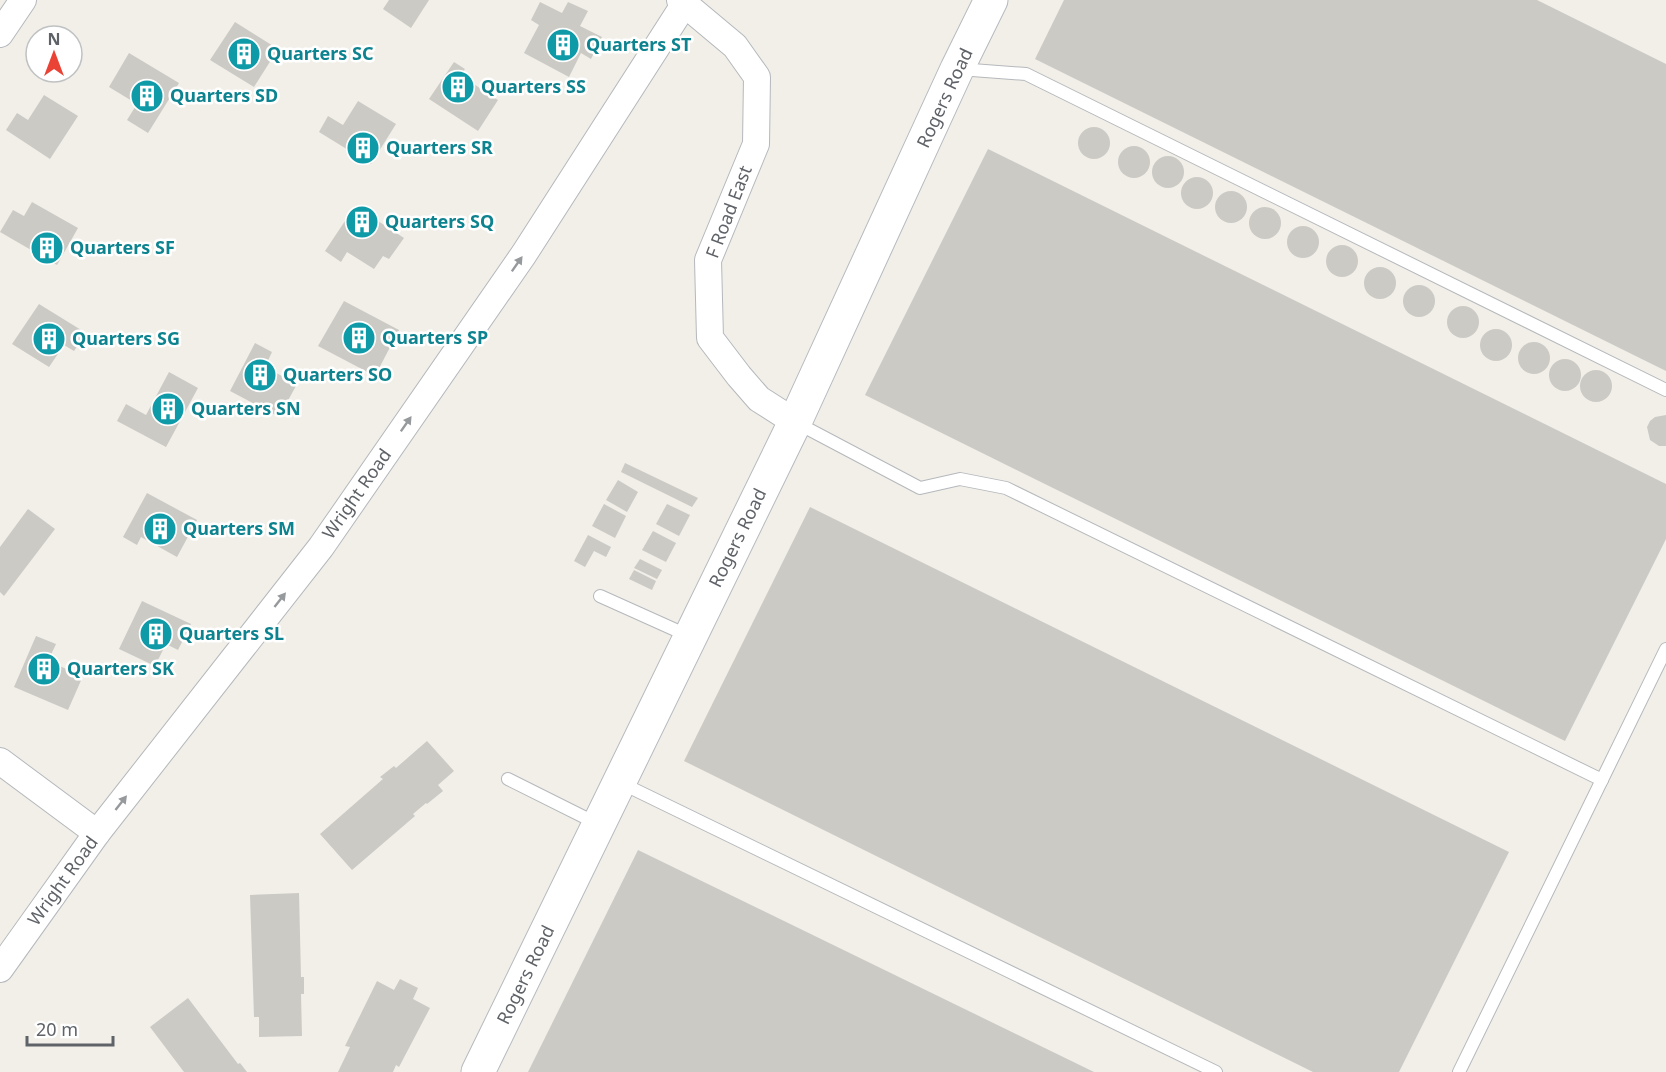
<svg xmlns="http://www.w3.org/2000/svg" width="1666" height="1072" viewBox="0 0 1666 1072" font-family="'Noto Sans',sans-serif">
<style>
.building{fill:#cccac5}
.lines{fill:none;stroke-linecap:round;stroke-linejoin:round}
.lane-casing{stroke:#b5b8bc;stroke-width:14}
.street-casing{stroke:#b5b8bc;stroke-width:28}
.secondary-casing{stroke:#b6babf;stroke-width:35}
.lane{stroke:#fff;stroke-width:12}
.street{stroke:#fff;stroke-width:26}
.secondary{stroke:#fff;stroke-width:33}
.oneway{fill:#979a9d}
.labels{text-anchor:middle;stroke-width:5;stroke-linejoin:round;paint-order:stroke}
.culture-label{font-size:18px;font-weight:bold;fill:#0d838f;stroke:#fff;text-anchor:start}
.street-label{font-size:18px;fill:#5f6368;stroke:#fff}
</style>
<rect width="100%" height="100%" fill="#f1efe8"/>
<g class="building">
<path d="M389 0H429L411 28 383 9Z"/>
<path d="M1064 0H1537L1666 64V371L1035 59Z"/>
<path d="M540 2 562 13 568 2 588 11 580 26 602 37 591 59 581 53 569 77 524 53 539 25 531 20Z"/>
<path d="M235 22 278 49 254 87 210 60Z"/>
<path d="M129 53 179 83 148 133 127 120 137 104 109 87Z"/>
<path d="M454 62 465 69 460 75 498 100 478 131 429 99Z"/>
<path d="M44 95 78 116 50 159 6 130 17 113 28 120Z"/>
<path d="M358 101 396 124 371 164 319 132 328 116 343 125Z"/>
<circle cx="1094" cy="143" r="16"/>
<circle cx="1134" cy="162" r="16"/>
<path d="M988 149 1666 484V539L1565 741 865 395Z"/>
<circle cx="1168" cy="172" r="16"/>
<circle cx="1197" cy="193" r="16"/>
<circle cx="1231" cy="207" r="16"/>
<path d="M32 202 78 228 57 265 0 232 13 210 24 216Z"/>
<path d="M355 206 404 238 389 259 383 256 374 269 347 252 341 262 325 251Z"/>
<circle cx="1265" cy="223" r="16"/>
<circle cx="1303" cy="242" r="16"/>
<circle cx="1342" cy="261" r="16"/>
<circle cx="1380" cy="283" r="16"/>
<circle cx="1419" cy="301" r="16"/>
<path d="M344 301 399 330 375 376 318 346Z"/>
<path d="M39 304 86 333 74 351 64 345 49 367 12 344Z"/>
<circle cx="1463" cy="322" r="16"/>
<circle cx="1496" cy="345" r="16"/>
<circle cx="1534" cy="358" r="16"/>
<path d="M255 343 272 352 265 367 297 384 279 417 230 391Z"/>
<circle cx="1565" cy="375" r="16"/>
<circle cx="1596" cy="386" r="16"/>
<path d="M169 372 198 388 166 447 117 421 126 404 146 415Z"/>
<path d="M1666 415V446H1659L1650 440 1647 427 1650 421 1655 417Z"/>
<path d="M625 463 698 498 692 507 621 472Z"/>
<path d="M618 480 638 492 627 512 606 500Z"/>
<path d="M147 493 197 520 177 557 141 537 137 545 123 537Z"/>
<path d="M604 504 626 516 615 538 592 526Z"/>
<path d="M667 504 690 515 679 536 656 524Z"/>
<path d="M810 507 1509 852 1399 1072H1313L684 761Z"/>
<path d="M28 509 55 529 4 596 0 592V547Z"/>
<path d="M653 531 676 543 666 562 642 550Z"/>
<path d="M588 535 611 547 606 557 594 551 585 567 574 561Z"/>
<path d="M640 559 662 570 657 579 634 568Z"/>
<path d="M634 570 656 581 652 590 629 579Z"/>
<path d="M142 601 191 624 178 650 166 644 155 666 119 649Z"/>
<path d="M36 636 56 644 48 661 83 676 68 710 14 687Z"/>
<path d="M427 741 454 771 438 785 443 791 427 804 426 803 413 814 415 816 352 870 320 834 383 779 380 777 394 766 396 768Z"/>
<path d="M638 850 1094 1072H528Z"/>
<path d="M299 893 301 977H304V994H301L302 1036 259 1037V1017H254L250 895Z"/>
<path d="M400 979 418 988 413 999 430 1008 399 1067 396 1065 393 1072H338L350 1047 345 1046 377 981 394 990Z"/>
<path d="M188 998 238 1064 240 1063 247 1072H184L150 1027Z"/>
</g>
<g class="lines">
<g class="lane-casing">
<g id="lane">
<path d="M959 69 1026 74 1666 390"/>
<path d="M795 422 920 488 960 479 1006 488 1602 780"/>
<path d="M600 596 689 636"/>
<path d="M508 779 598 824"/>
<path d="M621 783 1216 1072"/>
<path d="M1459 1072 1666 649"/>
</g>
</g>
<g class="street-casing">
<g id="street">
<path d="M680 0 735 46 757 77 756 144 708 260 710 338 739 376 759 399 795 422"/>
<path d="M0 34 23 0"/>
<path d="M0 761 97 833"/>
<path d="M0 969 97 833 321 547 524 254 687 0"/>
</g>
</g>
<g class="secondary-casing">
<path id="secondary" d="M478 1072 795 422 957 69 991 0"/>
</g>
<use href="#lane" class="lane"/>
<use href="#street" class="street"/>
<use href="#secondary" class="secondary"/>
</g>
<defs><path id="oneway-solid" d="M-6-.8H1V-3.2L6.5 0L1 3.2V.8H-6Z" transform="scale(1.5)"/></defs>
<g class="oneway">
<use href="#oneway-solid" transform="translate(517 264) rotate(-55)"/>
<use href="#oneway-solid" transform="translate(406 424) rotate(-55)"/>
<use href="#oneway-solid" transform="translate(280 600) rotate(-52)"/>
<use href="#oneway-solid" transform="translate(121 803) rotate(-52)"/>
</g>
<defs>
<g id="building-disc" transform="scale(1.725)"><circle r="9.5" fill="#0f9aa8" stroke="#fff"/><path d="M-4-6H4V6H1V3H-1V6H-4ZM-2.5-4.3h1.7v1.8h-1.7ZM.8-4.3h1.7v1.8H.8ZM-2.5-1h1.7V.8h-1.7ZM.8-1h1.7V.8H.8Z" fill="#fff"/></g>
</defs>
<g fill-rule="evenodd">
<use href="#building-disc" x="563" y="45"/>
<use href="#building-disc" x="244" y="54"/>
<use href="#building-disc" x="458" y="87"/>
<use href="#building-disc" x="147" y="96"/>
<use href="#building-disc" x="363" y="148"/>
<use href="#building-disc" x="362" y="222"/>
<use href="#building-disc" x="47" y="248"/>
<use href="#building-disc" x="359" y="338"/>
<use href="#building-disc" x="49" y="339"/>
<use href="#building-disc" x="260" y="375"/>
<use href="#building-disc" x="168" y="409"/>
<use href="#building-disc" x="160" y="529"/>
<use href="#building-disc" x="156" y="634"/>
<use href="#building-disc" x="44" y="669"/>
</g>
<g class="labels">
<g class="culture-label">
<text x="586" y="51">Quarters ST</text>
<text x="267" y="60">Quarters SC</text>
<text x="481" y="93">Quarters SS</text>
<text x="170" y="102">Quarters SD</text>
<text x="386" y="154">Quarters SR</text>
<text x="385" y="228">Quarters SQ</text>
<text x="70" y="254">Quarters SF</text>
<text x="382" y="344">Quarters SP</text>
<text x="72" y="345">Quarters SG</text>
<text x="283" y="381">Quarters SO</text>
<text x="191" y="415">Quarters SN</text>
<text x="183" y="535">Quarters SM</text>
<text x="179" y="640">Quarters SL</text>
<text x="67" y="675">Quarters SK</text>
</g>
<g class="street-label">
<text transform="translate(945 98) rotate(-65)" y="6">Rogers Road</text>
<text transform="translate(729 212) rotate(-69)" y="6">F Road East</text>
<text transform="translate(357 494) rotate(-55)" y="6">Wright Road</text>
<text transform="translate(738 538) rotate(-64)" y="6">Rogers Road</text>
<text transform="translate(63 881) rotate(-54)" y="6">Wright Road</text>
<text transform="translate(526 975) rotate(-64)" y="6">Rogers Road</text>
</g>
</g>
<g transform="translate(54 54)"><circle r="28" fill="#ffffff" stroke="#bfc1c3" stroke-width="1.5"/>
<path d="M0-4.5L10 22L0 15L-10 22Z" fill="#ea4335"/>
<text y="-9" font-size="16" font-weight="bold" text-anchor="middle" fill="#5f6368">N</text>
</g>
<path d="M27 1036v9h86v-9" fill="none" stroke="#5f6368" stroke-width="3"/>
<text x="36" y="1036" font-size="18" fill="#5f6368" stroke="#ffffff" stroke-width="4.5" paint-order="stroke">20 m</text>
</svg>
